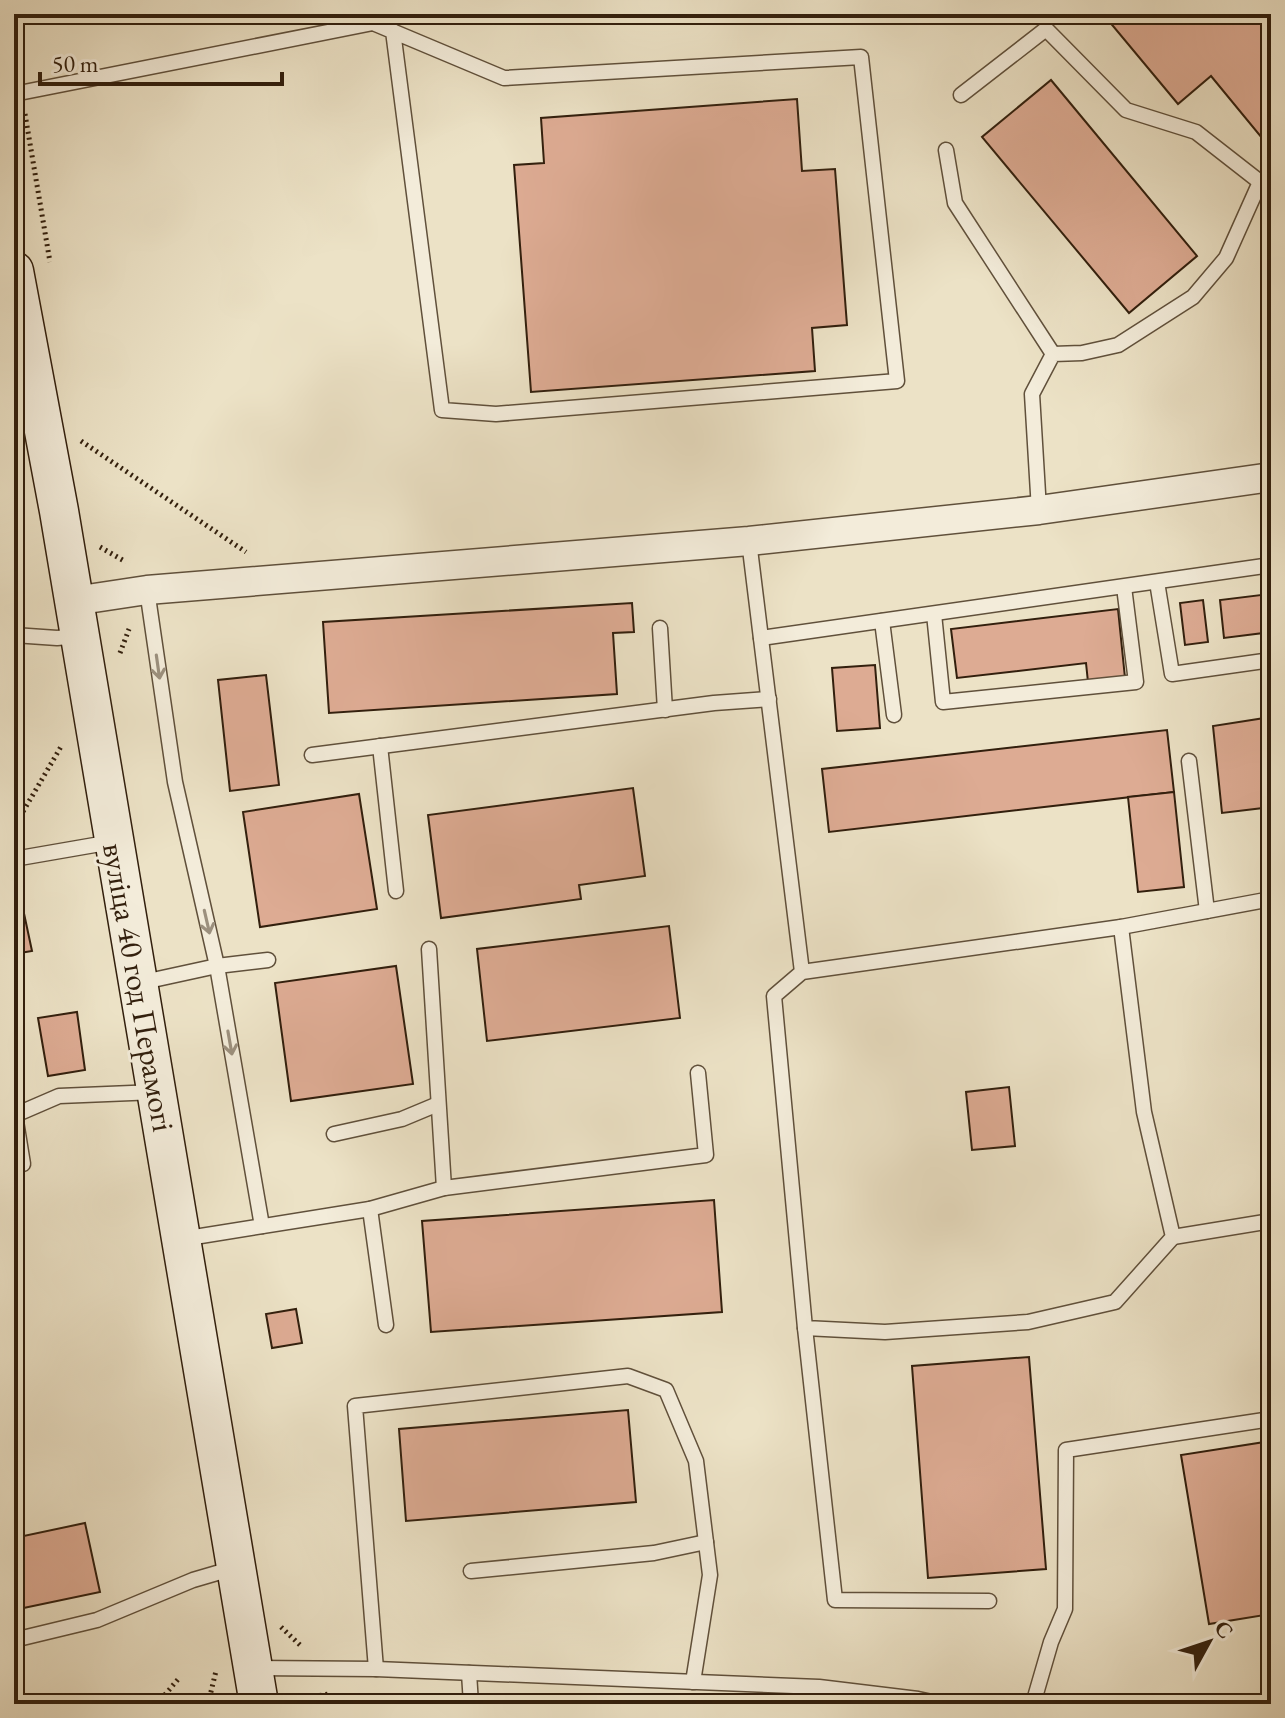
<svg xmlns="http://www.w3.org/2000/svg" width="1285" height="1718" viewBox="0 0 1285 1718" font-family="'EB Garamond',serif">
<style>
.building{fill:#ddab93;stroke:#321f0d;stroke-width:2}
.lines{fill:none;stroke-linecap:round;stroke-linejoin:round}
.lane-casing{stroke:#60503b;stroke-width:17}
.street-casing{stroke:#60503b;stroke-width:31}
.secondary-casing{stroke:#321f0d;stroke-width:41}
.path{stroke:#321f0d;stroke-width:5;stroke-dasharray:2 4;stroke-linecap:butt}
.lane{stroke:#f3ecda;stroke-width:14}
.street{stroke:#f3ecda;stroke-width:28}
.secondary{stroke:#f3ecda;stroke-width:38}
.oneway{stroke:#9c907e}
.labels{text-anchor:middle;stroke-width:6;stroke-linejoin:round;paint-order:stroke}
.street-label{font-size:32px;fill:#321f0d;stroke:#f3ecda}
</style>
<rect width="100%" height="100%" fill="#ece2c6"/>
<filter id="stains"><feTurbulence type="fractalNoise" baseFrequency=".0025" numOctaves="4"/><feColorMatrix values="0 0 0 0 .2 0 0 0 0 .09 0 0 0 0 .02 0 0 0 .5 -.17"/></filter>
<radialGradient id="worn" r=".72"><stop offset=".6" stop-color="#630" stop-opacity="0"/><stop offset="1" stop-color="#630" stop-opacity=".3"/></radialGradient>
<g class="building">
<path d="M1103 14H1271V149L1211 76 1178 104Z"/>
<path d="M1051 80 1197 256 1129 313 982 137Z"/>
<path d="M797 99 802 171 835 169 847 325 812 328 815 371 531 392 514 165 544 163 541 118Z"/>
<path d="M1269 594 1271 632 1224 638 1220 600Z"/>
<path d="M1203 600 1208 642 1185 645 1180 603Z"/>
<path d="M632 603 634 632 613 633 617 694 329 713 323 622Z"/>
<path d="M1118 609 1125 678 1088 682 1086 663 957 678 951 629Z"/>
<path d="M875 665 880 728 837 731 832 668Z"/>
<path d="M266 675 279 785 230 791 218 680Z"/>
<path d="M1271 717V807L1222 813 1213 726Z"/>
<path d="M1167 730 1174 792 829 832 822 769Z"/>
<path d="M633 788 645 876 579 885 581 899 441 918 428 815Z"/>
<path d="M1174 792 1184 887 1138 892 1128 797Z"/>
<path d="M359 794 377 909 260 927 243 812Z"/>
<path d="M19 890 32 951 14 954V891Z"/>
<path d="M669 926 680 1018 487 1041 477 949Z"/>
<path d="M396 966 413 1084 291 1101 275 983Z"/>
<path d="M77 1012 85 1070 48 1076 38 1018Z"/>
<path d="M1009 1087 1015 1146 972 1150 966 1092Z"/>
<path d="M714 1200 722 1312 431 1332 422 1221Z"/>
<path d="M296 1309 302 1343 272 1348 266 1314Z"/>
<path d="M1029 1357 1046 1569 928 1578 912 1366Z"/>
<path d="M628 1410 636 1502 406 1521 399 1429Z"/>
<path d="M1271 1441V1614L1209 1624 1181 1455Z"/>
<path d="M85 1523 100 1592 14 1610V1538Z"/>
</g>
<g class="lines">
<g class="lane-casing">
<g id="lane">
<path d="M14 94 373 23 504 78 861 57 897 381 496 414 442 410 393 31"/>
<path d="M961 95 1046 29 1126 110 1196 132 1260 182 1226 258 1193 297 1118 345 1082 353 1053 354 1032 394 1039 510"/>
<path d="M946 150 955 203 1053 354"/>
<path d="M749 541 802 972 1121 927 1144 1112 1173 1237 1115 1302 1028 1322 885 1332 805 1328 774 996 802 972"/>
<path d="M1157 582 1172 674 1271 660"/>
<path d="M147 590 175 782 217 966 262 1226"/>
<path d="M934 614 943 702 1136 682 1124 587"/>
<path d="M882 621 894 715"/>
<path d="M660 628 665 710"/>
<path d="M14 635 57 638 79 636"/>
<path d="M761 638 1271 565"/>
<path d="M380 746 396 891"/>
<path d="M312 755 714 703 769 699"/>
<path d="M1189 761 1207 911"/>
<path d="M14 859 112 842"/>
<path d="M1121 927 1271 899"/>
<path d="M429 949 444 1188"/>
<path d="M139 983 217 966 268 960"/>
<path d="M334 1134 402 1119 438 1104"/>
<path d="M14 1166 23 1164 15 1115 59 1096 156 1092"/>
<path d="M370 1209 386 1325"/>
<path d="M1173 1237 1271 1221"/>
<path d="M182 1239 370 1209 444 1188 706 1155 698 1073"/>
<path d="M805 1328 835 1600 989 1601"/>
<path d="M471 1571 654 1553 706 1542"/>
<path d="M14 1640 97 1620 193 1580 234 1568"/>
<path d="M255 1668 376 1669 819 1687 918 1699 941 1704"/>
<path d="M376 1669 355 1406 628 1376 666 1390 696 1461 710 1575 693 1682"/>
<path d="M469 1673 471 1704"/>
<path d="M1033 1704 1051 1642 1065 1609 1066 1450 1271 1419"/>
</g>
</g>
<g class="street-casing">
<path id="street" d="M74 601 147 590 749 541 1039 510 1271 477"/>
</g>
<g class="secondary-casing">
<path id="secondary" d="M14 271 59 511 259 1704"/>
</g>
<g class="path">
<path d="M25 114 50 262"/>
<path d="M81 441 246 552"/>
<path d="M100 547 126 562"/>
<path d="M120 653 129 629"/>
<path d="M14 827 62 745"/>
<path d="M281 1627 300 1645"/>
<path d="M157 1704 180 1677"/>
<path d="M208 1704 216 1671"/>
<path d="M301 1704V1699L328 1694V1692"/>
</g>
<use href="#lane" class="lane"/>
<use href="#street" class="street"/>
<use href="#secondary" class="secondary"/>
</g>
<defs><path id="oneway-shaft" d="M-6 0H5M1.5-3L5.5 0L1.5 3" fill="none" stroke-width="1.6" stroke-linecap="round" stroke-linejoin="round" transform="scale(2)"/></defs>
<g class="oneway">
<use href="#oneway-shaft" transform="translate(158 667) rotate(82)"/>
<use href="#oneway-shaft" transform="translate(207 922) rotate(77)"/>
<use href="#oneway-shaft" transform="translate(230 1043) rotate(80)"/>
</g>
<g class="labels">
<g class="street-label">
<text transform="translate(139 987) rotate(80)" y="11">вуліца 40 год Перамогі</text>
</g>
</g>
<rect width="1285" height="1718" fill="none" stroke="#ece2c6" stroke-width="48"/>
<rect x="16" y="16" width="1253" height="1686" fill="none" stroke="#321f0d" stroke-width="4"/>
<rect x="24" y="24" width="1237" height="1670" fill="none" stroke="#321f0d" stroke-width="2"/>
<g transform="translate(1209 1642) rotate(50)" stroke="#f3ecda" stroke-width="6" paint-order="stroke">
<path d="M0-6L14 30L0 20L-14 30Z" fill="#321f0d"/>
<text y="-12" font-size="22" font-weight="bold" text-anchor="middle" fill="#321f0d">С</text>
</g>
<path d="M40 72v12h242v-12" fill="none" stroke="#321f0d" stroke-width="4"/>
<text x="52" y="72" font-size="24" fill="#321f0d" stroke="#f3ecda" stroke-width="6" paint-order="stroke">50 m</text>
<rect width="100%" height="100%" filter="url(#stains)"/>
<rect width="100%" height="100%" fill="url(#worn)"/>
</svg>
